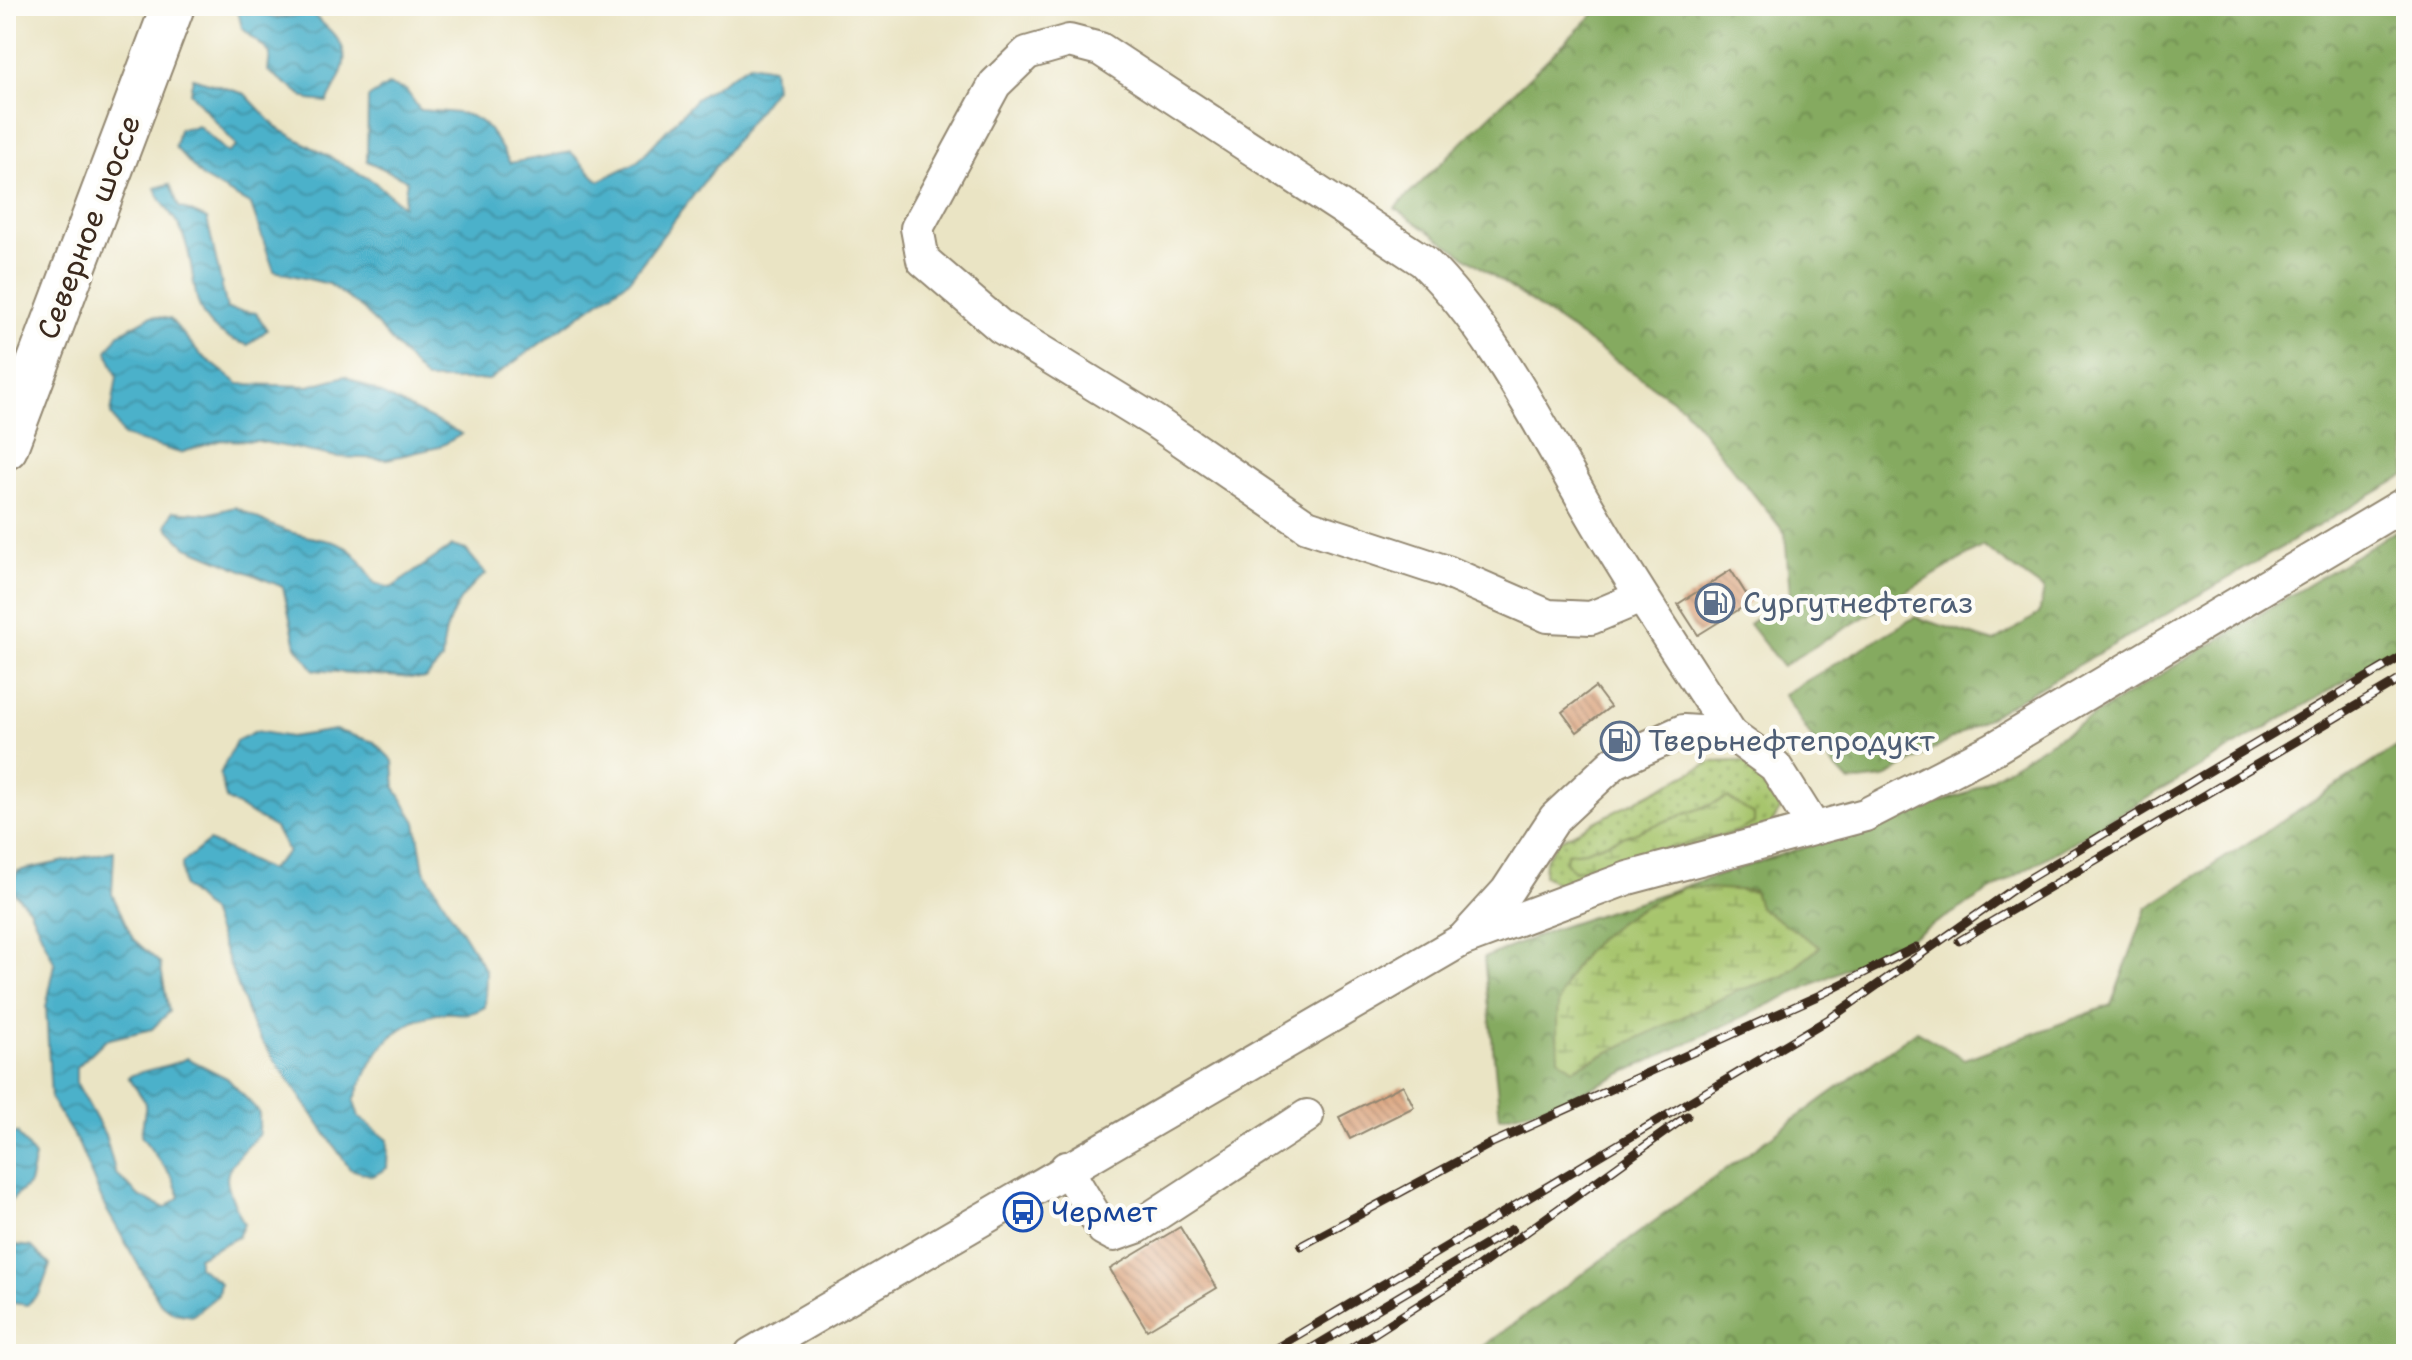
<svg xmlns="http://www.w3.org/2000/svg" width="2412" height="1360" viewBox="0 0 2412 1360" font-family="'Shantell Sans',sans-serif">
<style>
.grass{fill:url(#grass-dots);stroke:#717846;stroke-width:2}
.forest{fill:url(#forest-crowns);stroke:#606a3f;stroke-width:2}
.wetland{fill:url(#wetland-marsh);stroke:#717846;stroke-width:2}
.water{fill:url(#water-waves);stroke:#436e74;stroke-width:2}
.building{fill:url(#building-back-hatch)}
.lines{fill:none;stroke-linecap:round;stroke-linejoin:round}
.minor-casing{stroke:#928771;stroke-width:36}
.major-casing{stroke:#928771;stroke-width:46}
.minor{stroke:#fff;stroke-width:32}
.major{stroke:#fff;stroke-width:42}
.rail-casing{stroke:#3b2a1e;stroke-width:9}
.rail{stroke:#fdfcf7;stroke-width:6;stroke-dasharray:18;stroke-linecap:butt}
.labels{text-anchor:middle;stroke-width:8;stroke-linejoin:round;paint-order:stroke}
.street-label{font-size:30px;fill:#3b2a1e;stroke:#fdfcf7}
.service-label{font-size:30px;fill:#4e5e75;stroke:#fdfcf7;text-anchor:start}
.transit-label{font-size:30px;fill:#164399;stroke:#fdfcf7;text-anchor:start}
</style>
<defs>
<pattern id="grass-dots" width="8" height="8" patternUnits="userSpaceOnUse" patternTransform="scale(2)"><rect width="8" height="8" fill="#a7c56d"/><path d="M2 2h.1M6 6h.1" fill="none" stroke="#89a059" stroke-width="1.8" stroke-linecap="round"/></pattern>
<pattern id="forest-crowns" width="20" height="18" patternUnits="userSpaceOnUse" patternTransform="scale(2)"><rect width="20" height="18" fill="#85aa60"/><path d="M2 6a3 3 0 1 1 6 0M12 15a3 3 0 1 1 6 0" fill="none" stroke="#6e8b4f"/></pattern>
<pattern id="wetland-marsh" width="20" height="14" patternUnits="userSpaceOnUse" patternTransform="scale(2)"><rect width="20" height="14" fill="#a7c56d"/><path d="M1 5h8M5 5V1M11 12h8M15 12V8" fill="none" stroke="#89a059"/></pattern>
<pattern id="water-waves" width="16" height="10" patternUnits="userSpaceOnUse" patternTransform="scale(2)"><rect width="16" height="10" fill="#4bb1ca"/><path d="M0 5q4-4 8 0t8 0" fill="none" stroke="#4090a3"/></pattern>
<pattern id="building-back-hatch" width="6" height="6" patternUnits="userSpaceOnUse" patternTransform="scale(2)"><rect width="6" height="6" fill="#daa37d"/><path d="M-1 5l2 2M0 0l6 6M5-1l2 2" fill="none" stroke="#b28566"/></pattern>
</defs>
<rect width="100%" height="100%" fill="#fdfcf7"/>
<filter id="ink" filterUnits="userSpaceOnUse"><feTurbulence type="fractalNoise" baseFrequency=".0125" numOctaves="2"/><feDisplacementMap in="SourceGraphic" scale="16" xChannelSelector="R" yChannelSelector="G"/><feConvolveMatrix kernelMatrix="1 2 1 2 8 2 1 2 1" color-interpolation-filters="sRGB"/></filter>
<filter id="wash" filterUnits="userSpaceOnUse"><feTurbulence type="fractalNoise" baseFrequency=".006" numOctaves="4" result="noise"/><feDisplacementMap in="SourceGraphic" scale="32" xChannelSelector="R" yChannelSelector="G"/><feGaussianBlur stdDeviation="1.8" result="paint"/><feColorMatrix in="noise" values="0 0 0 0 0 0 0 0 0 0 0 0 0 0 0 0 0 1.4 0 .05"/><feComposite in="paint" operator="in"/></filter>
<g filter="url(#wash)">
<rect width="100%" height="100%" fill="#eae4c4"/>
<path class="grass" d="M1741 761C1761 773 1773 787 1780 810L1770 826 1558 884 1544 876 1545 861 1558 841 1711 762Z"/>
<g class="forest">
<path d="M1602 6H2406V475L1884 778 1849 782 1819 750 1784 694 1915 617 1994 642 2039 614 2044 590 1983 546 1782 666 1749 624 1790 594 1785 533 1683 407 1395 208Z"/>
<path d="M2406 525V645L1907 940 1557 1104 1500 1117 1484 958 1552 930 1965 794Z"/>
<path d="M2406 741V1354H1472L1916 1031 1965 1059 2111 1005 2147 908Z"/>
</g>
<g class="wetland">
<path d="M1728 798 1754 815V823L1738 831 1574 871 1566 862 1567 853 1585 851Z"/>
<path d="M1685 887 1754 891 1759 907 1820 947 1784 976 1737 991 1573 1069 1558 1058C1558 1040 1555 1018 1559 1001 1576 943 1633 908 1685 887Z"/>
</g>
<g class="water">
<path d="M237 7 276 18 312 14C353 49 352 56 327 102L309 100 268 71 270 53 242 28Z"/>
<path d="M749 64 773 68 775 88 629 280 489 380H426L364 310 329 284 274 271 251 205 203 178 175 147 179 129 199 126 228 153 237 146 190 92 193 78 245 94 277 128 373 181 403 206 407 180 367 161 368 98 388 85 406 90 420 110C478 114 480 111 510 163L571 152 599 181 637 162 696 99Z"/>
<path d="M170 184 179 207 207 219 227 309 256 313 267 330 248 345C179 326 203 277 181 230 174 215 161 205 155 188Z"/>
<path d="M151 316 170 319 201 355 239 384 308 386 345 376 462 434 439 447 387 459 337 457 258 441 221 440 180 453 123 436 111 414 117 376 107 351 120 333Z"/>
<path d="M235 507C250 514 265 523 281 529 329 547 346 529 374 583L391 588 452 546 466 550 486 574C457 595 443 624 442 660L425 679 314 670 296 646 283 587 187 547 166 526 173 511 207 514Z"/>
<path d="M335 730 374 742 393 761 395 788 416 822 424 870 486 971 485 1007C463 1020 458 1009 437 1014 386 1025 372 1057 354 1101L359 1117 388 1140 387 1168 373 1176 350 1169 254 1030 210 912 183 886 182 863 209 841 269 870 288 852 275 828 226 799 220 774 236 741 256 731 290 737Z"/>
<path d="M114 851 112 894 133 939 160 963 169 1012 152 1029 105 1040 76 1068V1082L105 1135 116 1174 139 1196 165 1208 180 1197 172 1177 141 1136 146 1103 128 1077C148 1067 167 1069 187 1058L227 1078 259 1112V1134C220 1176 219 1171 244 1224L238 1237 198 1257V1266L220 1283 218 1295 192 1316 174 1313 160 1303 104 1205 79 1145 51 1099 46 1007 55 964 29 908 9 887 18 871Z"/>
<path d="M6 1133H17L35 1157 29 1184 6 1205Z"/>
<path d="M6 1244 32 1247 50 1265 40 1293 27 1305 6 1302Z"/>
</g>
<g id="blocks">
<g class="building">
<path d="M1731 570 1751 602 1698 635 1678 604Z"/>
<path d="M1595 687 1610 707 1577 732 1562 712Z"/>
<path d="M1403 1085 1414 1107 1350 1139 1339 1117Z"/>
<path d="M1180 1227 1217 1288 1147 1330 1110 1269Z"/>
</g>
</g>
</g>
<g filter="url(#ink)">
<use href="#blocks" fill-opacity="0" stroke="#928771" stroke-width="2"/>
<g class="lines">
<g class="minor-casing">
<g id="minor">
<path d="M1641 597 1591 618 1548 616 1447 572 1307 526 1154 421 1001 327 923 260 917 228 995 84 1027 53 1069 41 1100 49 1423 261C1495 332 1540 427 1591 513 1635 589 1684 661 1731 734"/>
<path d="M1466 936 1507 891 1555 818 1615 762 1683 731 1731 734 1775 766 1814 828"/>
<path d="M1066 1168 1103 1229 1114 1235 1137 1227 1307 1116"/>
<path d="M751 1354 1462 940 1628 878 1865 815 1993 749 2406 503"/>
</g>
</g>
<g class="major-casing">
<path id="major" d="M6 448 173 6"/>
</g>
<use href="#minor" class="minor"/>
<use href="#major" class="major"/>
<g class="rail-casing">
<g id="rail">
<path d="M1959 941 2406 676"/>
<path d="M1301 1246 1492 1143 1822 994 1916 947"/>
<path d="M1266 1354 1832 1017 2025 881 2406 654"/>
<path d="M1302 1354 1512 1229"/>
<path d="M1342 1354 1478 1267 1687 1116"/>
</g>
</g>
<use href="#rail" class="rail"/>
</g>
</g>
<defs>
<g id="fuel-ring" transform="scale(2)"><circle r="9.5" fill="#fdfcf7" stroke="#5c6f8a" stroke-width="1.5"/><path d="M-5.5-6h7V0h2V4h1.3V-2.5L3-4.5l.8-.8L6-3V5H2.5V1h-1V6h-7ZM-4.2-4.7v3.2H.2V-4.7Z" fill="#5c6f8a"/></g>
<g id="bus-ring" transform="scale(2)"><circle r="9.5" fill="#fdfcf7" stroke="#1a4fb4" stroke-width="1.5"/><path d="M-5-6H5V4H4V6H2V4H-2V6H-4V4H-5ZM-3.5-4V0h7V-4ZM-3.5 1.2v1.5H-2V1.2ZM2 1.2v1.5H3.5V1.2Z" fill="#1a4fb4"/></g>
</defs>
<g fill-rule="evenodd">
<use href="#fuel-ring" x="1715" y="603"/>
<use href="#fuel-ring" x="1620" y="741"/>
<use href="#bus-ring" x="1023" y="1212"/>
</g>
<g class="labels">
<g class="street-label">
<text transform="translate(89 227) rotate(-69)" y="10">Северное шоссе</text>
</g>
<g class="service-label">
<text x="1743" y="613">Сургутнефтегаз</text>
<text x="1648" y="751">Тверьнефтепродукт</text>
</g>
<g class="transit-label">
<text x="1051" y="1222">Чермет</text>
</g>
</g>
<rect width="2412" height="1360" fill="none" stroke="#fdfcf7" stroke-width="32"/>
</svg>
